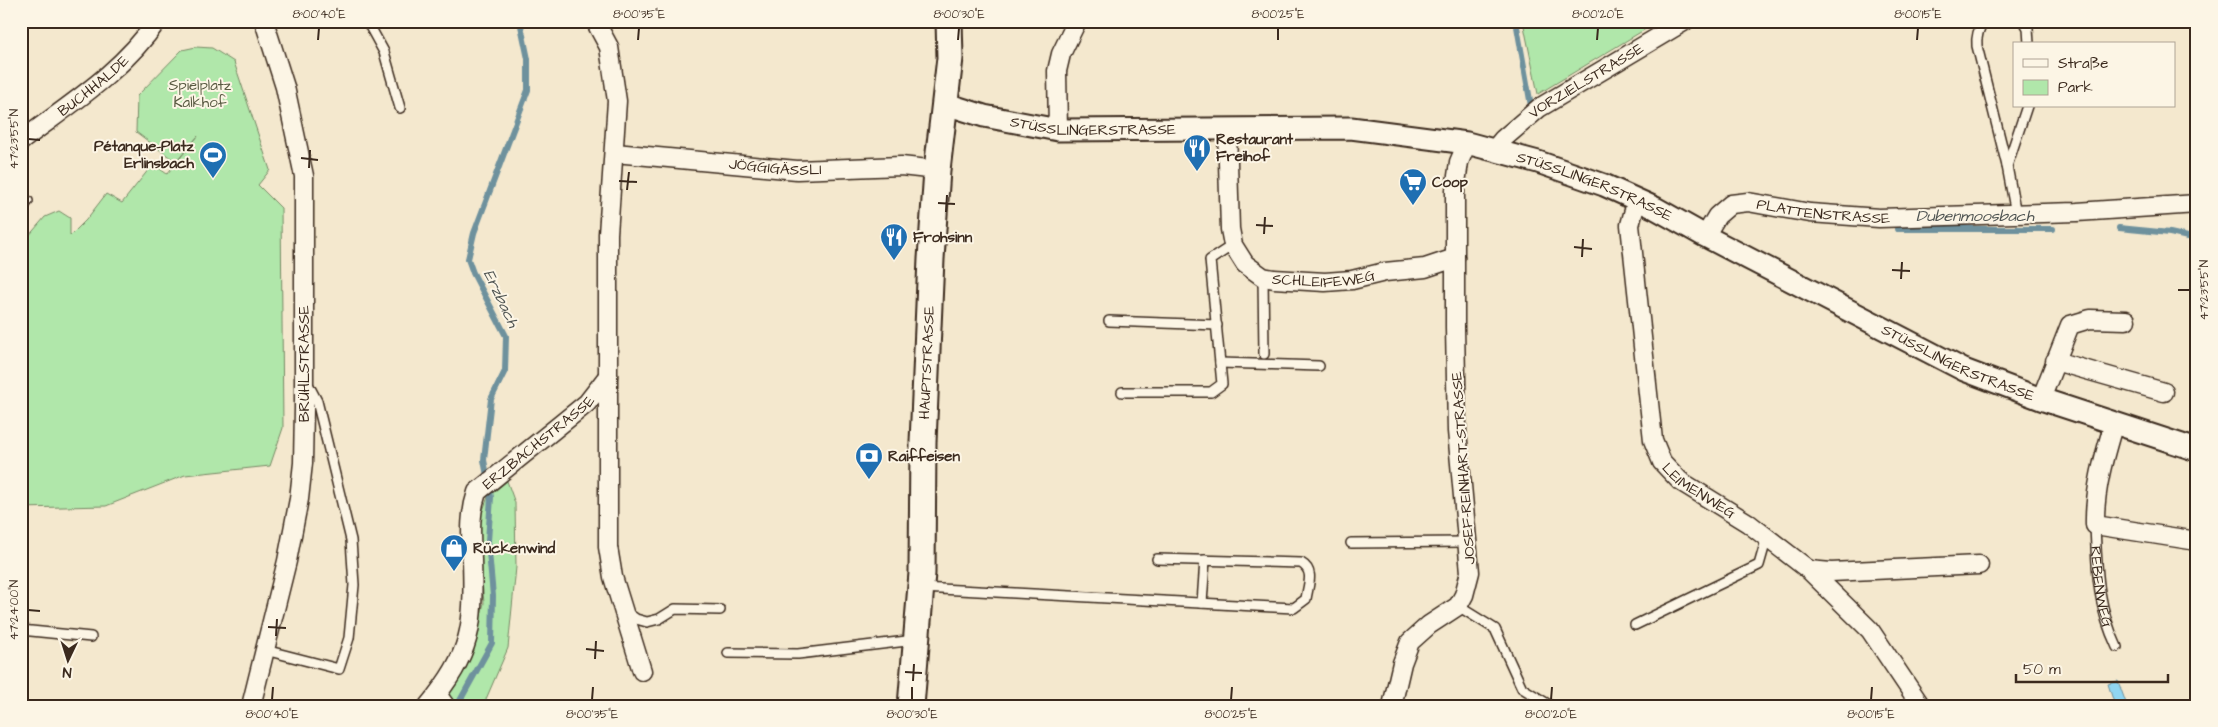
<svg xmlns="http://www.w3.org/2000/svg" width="2218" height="727" viewBox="0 0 2218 727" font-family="'Architects Daughter',sans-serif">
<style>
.green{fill:#b0e7aa;stroke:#768864}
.water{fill:#90d6f2;stroke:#6e919d}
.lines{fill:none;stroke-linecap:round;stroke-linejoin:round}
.stream{stroke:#6e919d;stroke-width:6}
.service-casing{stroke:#3b2a1e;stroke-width:12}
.minor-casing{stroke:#3b2a1e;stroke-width:21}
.tertiary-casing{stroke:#3b2a1e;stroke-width:25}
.secondary-casing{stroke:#3b2a1e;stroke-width:29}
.service{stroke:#fcf5e5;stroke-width:9}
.minor{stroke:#fcf5e5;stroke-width:18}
.tertiary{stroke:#fcf5e5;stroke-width:21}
.secondary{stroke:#fcf5e5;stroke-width:25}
.ticks{fill:none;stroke:#3b2a1e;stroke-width:2}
.labels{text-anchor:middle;stroke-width:4;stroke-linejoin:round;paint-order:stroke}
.street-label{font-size:15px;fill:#3b2a1e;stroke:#fcf5e5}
.park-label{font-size:15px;fill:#585941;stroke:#fcf5e5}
.poi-label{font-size:15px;font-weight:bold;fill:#3b2a1e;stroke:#fcf5e5;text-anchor:start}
.water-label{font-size:16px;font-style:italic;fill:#505553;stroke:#fcf5e5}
.neatline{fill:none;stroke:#3b2a1e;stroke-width:2}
.ticks-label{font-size:12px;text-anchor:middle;fill:#3b2a1e}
</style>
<rect width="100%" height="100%" fill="#f4e8ce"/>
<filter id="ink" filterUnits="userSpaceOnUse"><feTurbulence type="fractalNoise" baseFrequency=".02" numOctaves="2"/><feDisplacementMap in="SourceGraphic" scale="10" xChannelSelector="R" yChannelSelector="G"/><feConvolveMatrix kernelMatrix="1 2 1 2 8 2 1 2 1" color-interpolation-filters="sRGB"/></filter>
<g filter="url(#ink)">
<g class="green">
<path d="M1523 21H1656L1649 27 1538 94Z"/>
<path d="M196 47 212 48 234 62 270 170 258 185 281 208 283 428 270 466 185 475 106 506 21 508V245L45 217 59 211 70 218V236L86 220 106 194 122 203 153 164 167 174 198 136 176 162 136 132 137 96 182 50Z"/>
<path d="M507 481 515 503 516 567 508 648 483 706H442L472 649 484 603 477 526 488 497Z"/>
</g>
<path class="water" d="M2118 681 2126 703 2115 706 2108 684Z"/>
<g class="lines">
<g class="stream">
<path d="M1516 21 1531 106"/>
<path d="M2119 228 2170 233 2197 239"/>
<path d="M1897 229H2053"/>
<path d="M457 706 492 643 493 596 488 541 491 497 484 460 491 399 505 371 506 336 473 273 468 259 474 233 528 90V59L520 21"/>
</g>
<g class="service-casing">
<g id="service">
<path d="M367 21 384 52 400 108"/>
<path d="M1984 21C1978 29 1976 36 1977 46L2007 166 2016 214"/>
<path d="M2024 21 2028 28 2029 44"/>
<path d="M2007 166 2027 106"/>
<path d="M21 210 28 201"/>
<path d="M1263 277 1264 354"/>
<path d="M1109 321 1217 325"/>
<path d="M1220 363 1319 366"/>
<path d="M1122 392H1211L1222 384 1210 260 1233 245"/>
<path id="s1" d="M2095 525C2097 570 2097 605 2117 647"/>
<path d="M1351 543 1467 542"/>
<path d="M922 588 1294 608 1306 599C1308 585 1315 571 1301 563L1157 559"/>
<path d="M1202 603 1205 560"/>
<path d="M1458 606 1495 629 1522 688 1551 706"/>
<path d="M626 612 636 619 647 622 659 619 675 609 720 610"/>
<path d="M1635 625 1759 565 1767 537"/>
<path d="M21 630 91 637"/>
<path d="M265 650 339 669 349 638 354 585 351 540 317 401 308 384"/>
<path d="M728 653 798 654 915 640"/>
<path d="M440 691 451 706"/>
</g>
</g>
<g class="minor-casing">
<g id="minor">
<path d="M595 21 609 47 617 101 608 234V547L613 577 642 671"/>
<path id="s2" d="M1227 129 1230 229 1233 245 1245 264 1263 277 1274 279 1325 282 1352 280 1385 272 1425 268 1455 258"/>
<path d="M1058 130 1057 71 1061 54 1077 21"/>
<path id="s3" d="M21 141C70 104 122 72 157 21"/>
<path id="s4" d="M1494 150 1503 139 1539 108 1685 21"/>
<path id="s5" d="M615 153 797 170 901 166 937 170"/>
<path id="s6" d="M1637 199 1630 225 1653 440 1662 462 1680 481 1748 523 1809 570 1870 630 1921 706"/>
<path id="s7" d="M1705 236 1717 216 1731 204 1748 202 1810 213 1879 218 2077 212 2197 204"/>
<path d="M2055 361 2164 392"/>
<path d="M2041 399 2070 325 2090 319 2126 320"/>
<path d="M2114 423C2104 456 2094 491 2095 525L2197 541"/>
<path d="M1809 570 1831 572 1979 565"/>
<path id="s8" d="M251 706 287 561 299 499 303 463 304 409V176L285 87 264 21"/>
<path id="s9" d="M428 706C472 652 474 628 472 560 471 535 469 516 477 492L587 403 608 376"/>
<path d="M1392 706 1402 663 1410 642 1429 625 1458 606 1464 595 1470 572 1457 431 1455 327V190L1459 162 1467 143"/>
</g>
</g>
<g class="tertiary-casing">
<g id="tertiary">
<path id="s10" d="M946 104 984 116 1058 130 1351 128 1467 143 1538 162 1604 185 1655 208 1705 236 1964 370 2041 399 2197 450"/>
</g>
</g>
<g class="secondary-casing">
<g id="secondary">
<path id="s11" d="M911 706 922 573 923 442 931 259 937 170 950 58 949 21"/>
</g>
</g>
<use href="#service" class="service"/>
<use href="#minor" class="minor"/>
<use href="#tertiary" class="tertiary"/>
<use href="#secondary" class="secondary"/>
</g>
</g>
<path class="ticks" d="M318 40 319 28M638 40 639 28M958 40 959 28M1278 40V28M1597 40 1598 28M1917 40 1918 28M28 139 40 140M301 158 318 160M309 168 310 150M619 181 637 182M627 190 629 172M938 203 955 204M946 212 947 195M1256 225 1273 226M1264 234 1265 217M1574 247 1592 249M1582 257 1583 239M1892 270 1910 271M1901 279 1902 262M2178 290H2190M28 610 40 611M268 627 286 628M276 636 277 619M586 649 604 651M595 659 596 641M905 672 922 673M913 681 914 664M272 700 273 687M592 700 593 687M912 700V687M1231 700 1232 687M1551 700 1552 687M1871 700 1872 687"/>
<defs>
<g id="restaurant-pin" transform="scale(1.4375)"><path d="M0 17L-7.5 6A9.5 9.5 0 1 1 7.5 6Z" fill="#1f6fb2" stroke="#fcf5e5"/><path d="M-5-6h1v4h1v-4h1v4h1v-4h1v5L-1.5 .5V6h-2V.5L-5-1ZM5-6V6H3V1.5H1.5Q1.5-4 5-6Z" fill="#fff"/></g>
<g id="stadium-pin" transform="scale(1.4375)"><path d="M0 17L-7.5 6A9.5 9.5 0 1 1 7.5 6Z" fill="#1f6fb2" stroke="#fcf5e5"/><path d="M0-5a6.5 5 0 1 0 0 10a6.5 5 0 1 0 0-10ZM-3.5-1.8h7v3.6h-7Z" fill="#fff"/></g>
<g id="supermarket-pin" transform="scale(1.4375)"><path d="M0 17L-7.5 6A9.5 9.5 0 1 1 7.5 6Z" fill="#1f6fb2" stroke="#fcf5e5"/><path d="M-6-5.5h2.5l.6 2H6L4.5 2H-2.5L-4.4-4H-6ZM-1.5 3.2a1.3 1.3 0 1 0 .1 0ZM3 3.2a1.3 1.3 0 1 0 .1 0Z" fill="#fff"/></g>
<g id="bank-pin" transform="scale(1.4375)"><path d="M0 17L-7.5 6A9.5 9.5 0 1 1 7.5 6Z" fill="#1f6fb2" stroke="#fcf5e5"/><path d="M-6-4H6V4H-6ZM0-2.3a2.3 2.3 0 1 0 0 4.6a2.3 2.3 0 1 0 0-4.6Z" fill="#fff"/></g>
<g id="shop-pin" transform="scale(1.4375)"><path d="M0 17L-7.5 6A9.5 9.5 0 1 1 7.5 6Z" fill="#1f6fb2" stroke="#fcf5e5"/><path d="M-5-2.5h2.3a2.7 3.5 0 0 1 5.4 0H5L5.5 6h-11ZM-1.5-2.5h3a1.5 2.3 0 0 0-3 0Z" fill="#fff"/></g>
</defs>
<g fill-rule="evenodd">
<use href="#restaurant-pin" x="1197" y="148"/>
<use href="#stadium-pin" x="213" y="155"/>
<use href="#supermarket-pin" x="1413" y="182"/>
<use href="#restaurant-pin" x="894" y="237"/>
<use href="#bank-pin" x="869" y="456"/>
<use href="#shop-pin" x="454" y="548"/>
</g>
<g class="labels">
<g class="street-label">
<text dy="5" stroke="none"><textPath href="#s4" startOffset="116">VORZIELSTRASSE</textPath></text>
<text dy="5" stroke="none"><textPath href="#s3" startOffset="91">BUCHHALDE</textPath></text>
<text dy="5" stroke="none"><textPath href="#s10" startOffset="150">STÜSSLINGERSTRASSE</textPath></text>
<text dy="5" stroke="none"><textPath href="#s5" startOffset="161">JÖGGIGÄSSLI</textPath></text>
<text dy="5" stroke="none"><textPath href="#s10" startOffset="660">STÜSSLINGERSTRASSE</textPath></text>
<text dy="5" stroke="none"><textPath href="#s7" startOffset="135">PLATTENSTRASSE</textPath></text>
<text dy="5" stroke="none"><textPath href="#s2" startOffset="222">SCHLEIFEWEG</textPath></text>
<text dy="5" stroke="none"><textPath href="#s10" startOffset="1065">STÜSSLINGERSTRASSE</textPath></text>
<text dy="5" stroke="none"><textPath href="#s11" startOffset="344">HAUPTSTRASSE</textPath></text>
<text dy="5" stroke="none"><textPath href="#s8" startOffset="348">BRÜHLSTRASSE</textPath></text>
<text dy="5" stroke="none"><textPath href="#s9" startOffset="305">ERZBACHSTRASSE</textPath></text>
<text transform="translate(1463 468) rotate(-94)" y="5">JOSEF-REINHART-STRASSE</text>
<text dy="5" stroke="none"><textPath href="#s6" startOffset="314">LEIMENWEG</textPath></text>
<text dy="5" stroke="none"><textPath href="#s1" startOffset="62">REBENWEG</textPath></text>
</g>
<g class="park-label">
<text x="200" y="90">Spielplatz<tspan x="200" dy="17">Kalkhof</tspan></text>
</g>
<g class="poi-label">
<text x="1216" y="144">Restaurant<tspan x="1216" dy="17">Freihof</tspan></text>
<text x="194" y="151" text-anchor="end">Pétanque-Platz<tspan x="194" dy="17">Erlinsbach</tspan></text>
<text x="1432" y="187">Coop</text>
<text x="913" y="242">Frohsinn</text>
<text x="888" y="461">Raiffeisen</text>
<text x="473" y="553">Rückenwind</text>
</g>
<g class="water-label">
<text x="1975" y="221">Dubenmoosbach</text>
<text transform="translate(502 298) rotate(65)" y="6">Erzbach</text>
</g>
</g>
<rect width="2218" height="727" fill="none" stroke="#fcf5e5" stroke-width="55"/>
<rect x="2013" y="42" width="162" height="65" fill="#fcf5e5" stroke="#afa495"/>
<rect x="2023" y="59" width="25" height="8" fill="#fcf5e5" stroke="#afa495"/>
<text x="2058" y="68" font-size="15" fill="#3b2a1e">Straße</text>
<rect x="2023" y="80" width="25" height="15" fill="#b0e7aa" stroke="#afa495"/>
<text x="2058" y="92" font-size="15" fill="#3b2a1e">Park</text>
<g transform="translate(68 660) rotate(184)" stroke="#fcf5e5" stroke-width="4" paint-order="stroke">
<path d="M0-4L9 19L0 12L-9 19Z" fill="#3b2a1e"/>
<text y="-8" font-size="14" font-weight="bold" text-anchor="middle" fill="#3b2a1e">N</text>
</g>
<path d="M2016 674v8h152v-8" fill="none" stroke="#3b2a1e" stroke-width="2.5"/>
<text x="2023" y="674" font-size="15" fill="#3b2a1e" stroke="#fcf5e5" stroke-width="4" paint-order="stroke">50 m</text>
<rect x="28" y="28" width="2162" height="672" class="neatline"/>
<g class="ticks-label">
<text x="319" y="18">8°00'40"E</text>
<text x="639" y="18">8°00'35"E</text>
<text x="959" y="18">8°00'30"E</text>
<text x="1278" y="18">8°00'25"E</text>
<text x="1598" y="18">8°00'20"E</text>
<text x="1918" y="18">8°00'15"E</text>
<text transform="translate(14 139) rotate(-90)" y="4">47°23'55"N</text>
<text transform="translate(2204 290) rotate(-90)" y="4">47°23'55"N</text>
<text transform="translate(14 610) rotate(-90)" y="4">47°24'00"N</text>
<text x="272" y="718">8°00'40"E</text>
<text x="592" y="718">8°00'35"E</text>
<text x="912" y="718">8°00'30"E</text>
<text x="1231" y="718">8°00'25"E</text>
<text x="1551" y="718">8°00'20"E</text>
<text x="1871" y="718">8°00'15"E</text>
</g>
</svg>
